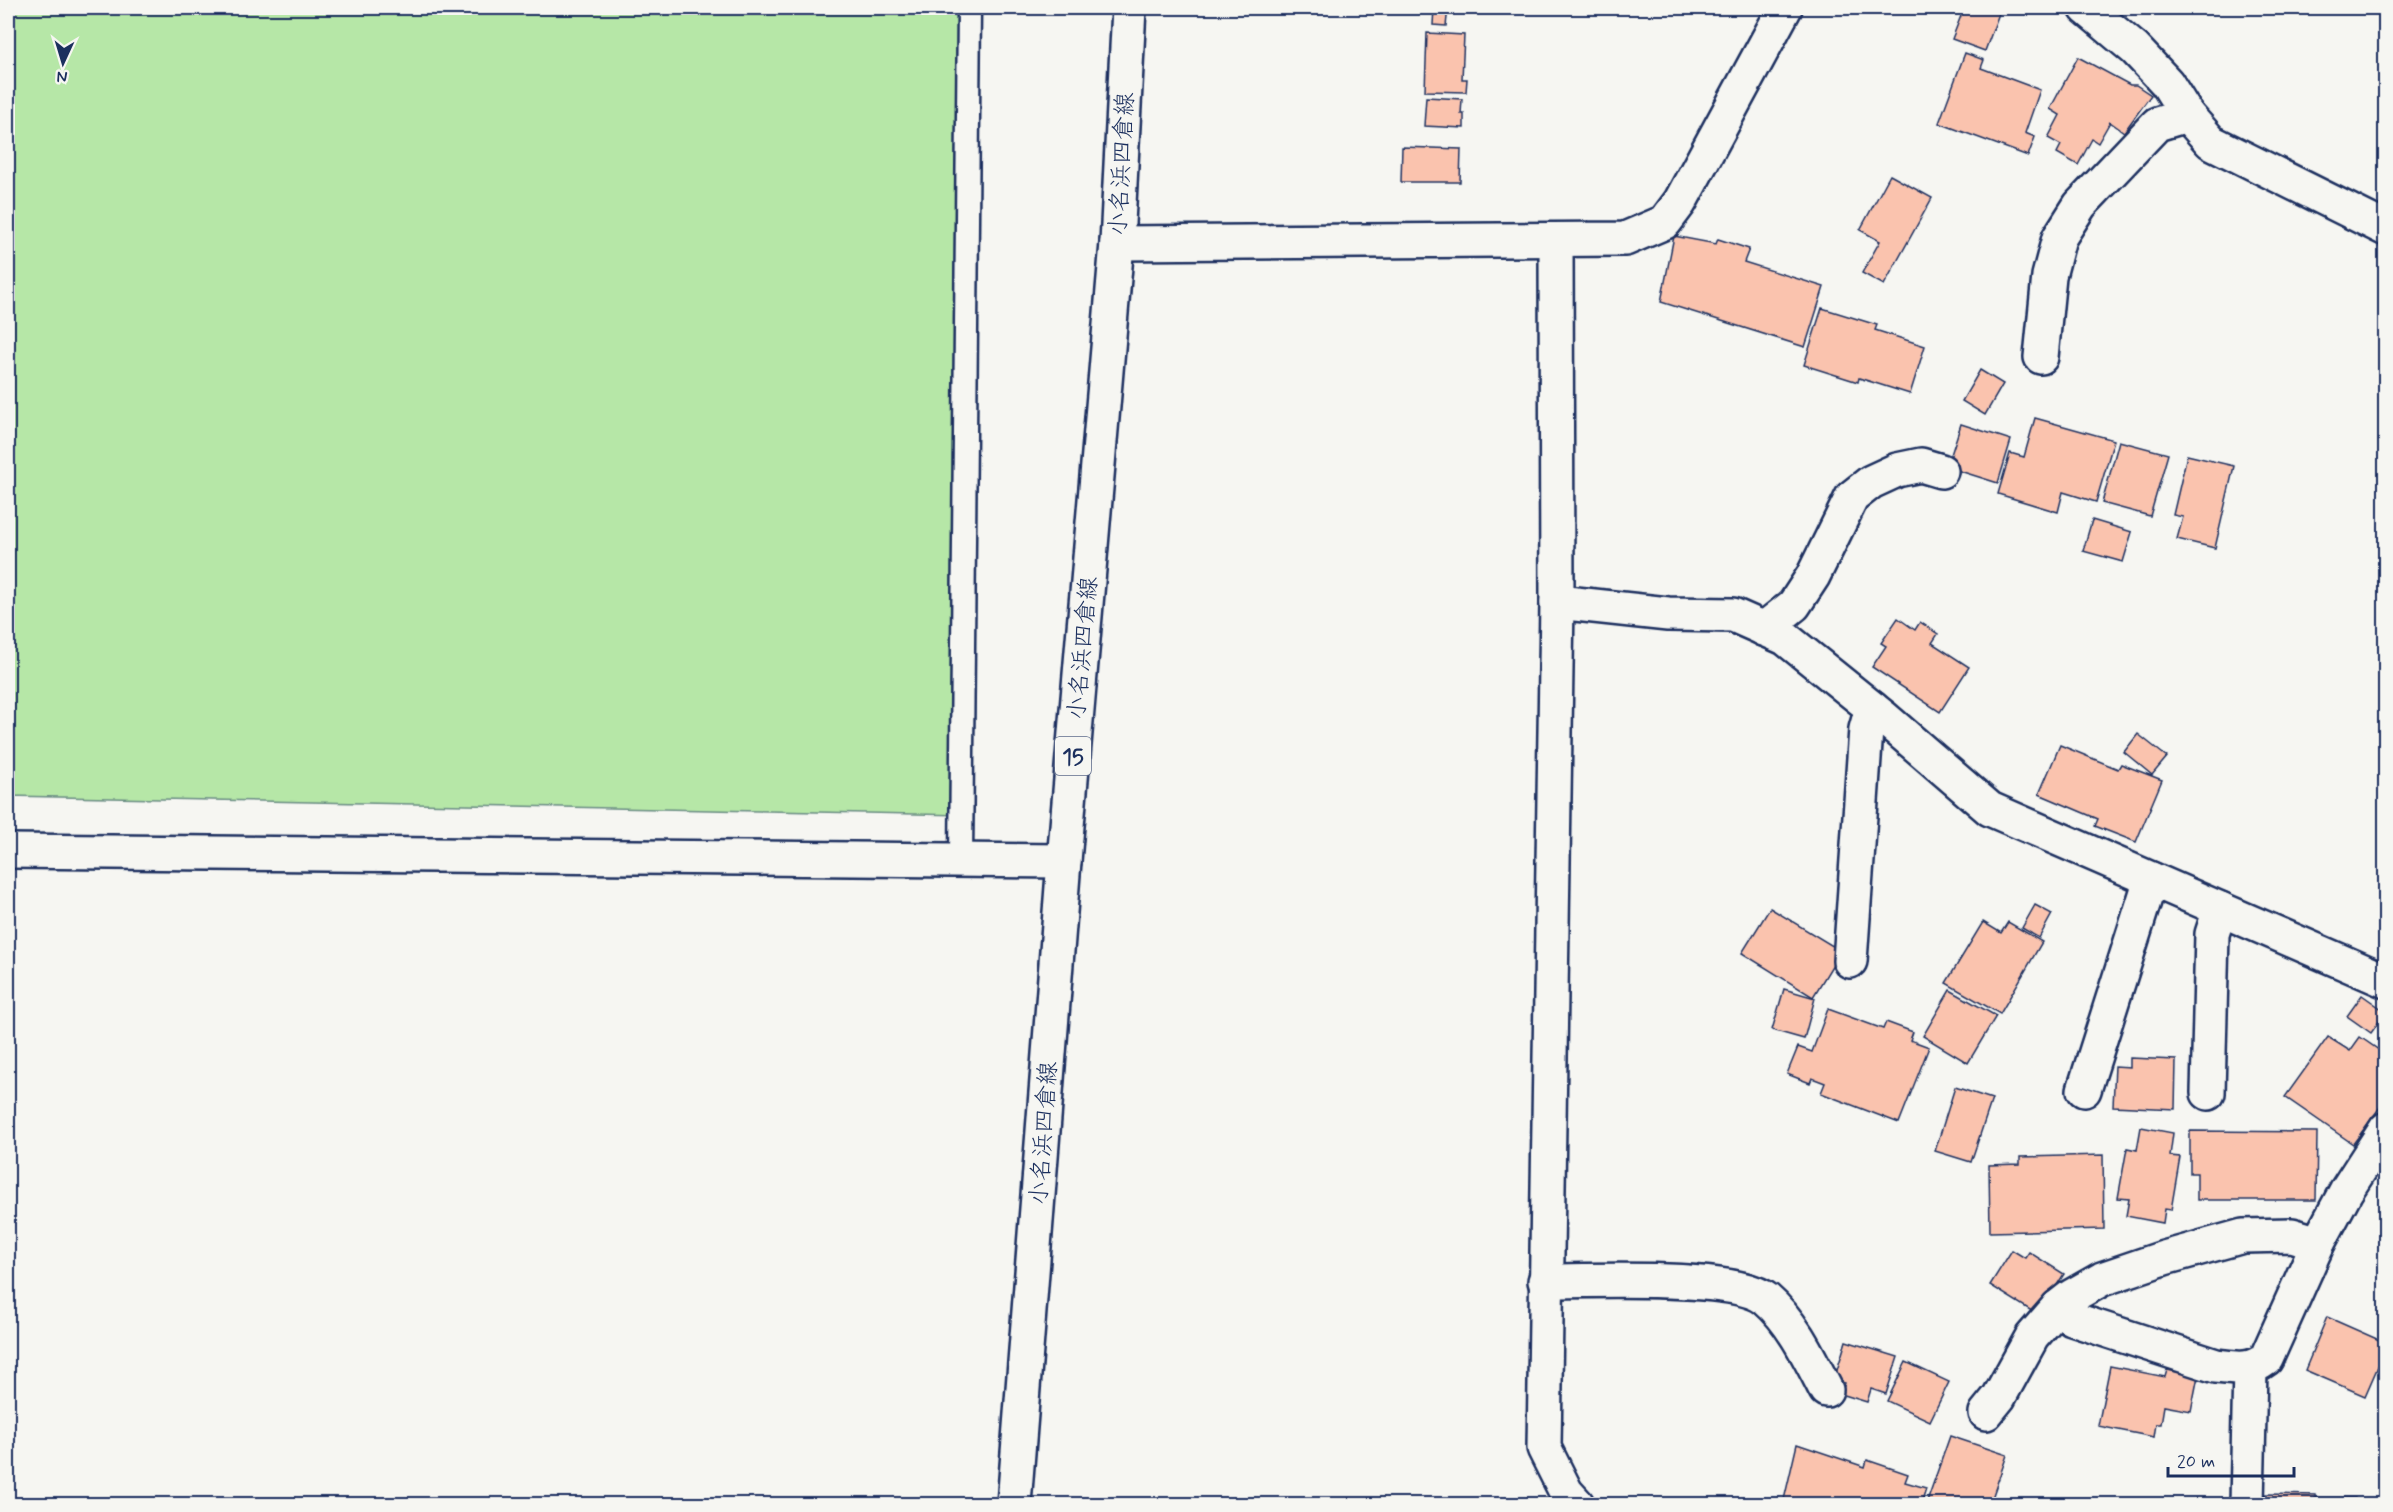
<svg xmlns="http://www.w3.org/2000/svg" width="2393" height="1512" viewBox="0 0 2393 1512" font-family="Mynerve,'Klee One',sans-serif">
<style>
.green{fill:#b6e7a7;stroke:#688b82;stroke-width:1.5}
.building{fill:#fac3ae;stroke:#1b2f5e;stroke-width:1.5}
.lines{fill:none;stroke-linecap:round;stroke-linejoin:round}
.lane-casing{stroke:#1b2f5e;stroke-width:27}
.street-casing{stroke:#1b2f5e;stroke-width:38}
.primary-casing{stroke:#1b2f5e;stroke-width:38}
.lane{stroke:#f6f6f2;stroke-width:22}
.street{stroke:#f6f6f2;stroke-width:33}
.primary{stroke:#f6f6f2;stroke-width:33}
.labels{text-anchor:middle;stroke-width:4.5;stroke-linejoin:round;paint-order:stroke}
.shield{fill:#f6f6f2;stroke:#5d6b8a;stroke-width:1.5}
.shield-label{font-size:22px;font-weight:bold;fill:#1b2f5e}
.street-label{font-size:24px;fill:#1b2f5e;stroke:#f6f6f2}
</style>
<rect width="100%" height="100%" fill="#f6f6f2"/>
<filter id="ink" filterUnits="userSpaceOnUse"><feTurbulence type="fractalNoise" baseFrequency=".0167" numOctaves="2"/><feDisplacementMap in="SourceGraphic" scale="12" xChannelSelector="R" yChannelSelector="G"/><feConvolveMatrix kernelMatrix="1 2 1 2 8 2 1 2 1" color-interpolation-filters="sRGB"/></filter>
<g filter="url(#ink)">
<path class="green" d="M8 8H967L964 815 8 796Z"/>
<g class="building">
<path d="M1434 8H1448L1446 26 1433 25Z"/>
<path d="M1964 8H2001L1985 51 1952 39Z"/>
<path d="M1427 33 1464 35 1462 79H1467L1466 92 1425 91Z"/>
<path d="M1965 53 1984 60 1981 68 2040 90 2025 133 2035 137 2028 156 1939 123Z"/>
<path d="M2078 57 2130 85H2136L2151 95 2124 132 2110 122 2098 143 2092 139 2078 165 2057 153 2061 145 2048 138 2060 115 2050 109Z"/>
<path d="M1426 97 1462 99 1461 114H1464V128L1424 126Z"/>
<path d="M1402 147 1461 149 1460 182H1401Z"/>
<path d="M1890 175 1932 198 1884 285 1862 273 1880 241 1860 230Z"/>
<path d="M1674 236 1716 244 1718 239 1749 249 1744 262 1824 287 1805 347 1661 302Z"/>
<path d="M1822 308 1877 325 1875 330 1925 346 1910 394 1859 378 1858 382 1804 365Z"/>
<path d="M1980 370 2003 384 1985 415 1962 401Z"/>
<path d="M2035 418 2114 440 2096 502 2063 492 2058 512 1998 494 2010 453 2024 457Z"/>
<path d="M1961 424 2011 440 1998 483 1947 467Z"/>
<path d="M2119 441 2168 454 2150 516 2102 503Z"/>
<path d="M2187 455 2234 466 2215 548 2177 539 2183 517 2173 515Z"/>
<path d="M2092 520 2132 532 2123 562 2083 551Z"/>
<path d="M1898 618 1915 630 1920 622 1938 634 1932 643 1969 667 1940 712 1872 667 1886 646 1881 643Z"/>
<path d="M2386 632V679H2385L2382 633Z"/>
<path d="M2138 734 2167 757 2152 775 2124 752Z"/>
<path d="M2060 745 2118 769 2121 764 2162 780 2136 842 2095 826 2098 819 2039 794Z"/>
<path d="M2035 905 2052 914 2039 938 2022 928Z"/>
<path d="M1770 908 1841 951 1813 997 1742 953Z"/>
<path d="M1983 922 2001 933 2008 922 2042 942 2000 1014 1946 983Z"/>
<path d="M1784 989 1815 998 1804 1039 1772 1030Z"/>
<path d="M1950 990 1996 1016 1968 1063 1923 1036Z"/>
<path d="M2362 995 2386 1012 2371 1033 2347 1016Z"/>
<path d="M1828 1009 1883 1029 1886 1022 1913 1032 1910 1040 1929 1047 1899 1123 1821 1093 1825 1083 1812 1078 1810 1083 1787 1074 1798 1047 1812 1052Z"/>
<path d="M2328 1037 2350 1051 2360 1037 2386 1055V1070L2383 1075 2386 1077V1099L2353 1144 2285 1097Z"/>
<path d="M2130 1058 2176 1060 2175 1109 2113 1106 2115 1066 2130 1067Z"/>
<path d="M1955 1087 1992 1099 1971 1162 1935 1151Z"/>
<path d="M2141 1127 2173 1133 2170 1156 2180 1157 2171 1210 2165 1209 2163 1223 2126 1216 2129 1199 2118 1198 2127 1148 2137 1150Z"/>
<path d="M2190 1131 2317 1132 2316 1200H2197V1173H2190Z"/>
<path d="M2103 1155 2104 1229 1990 1232 1989 1165 2020 1164V1157Z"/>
<path d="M2012 1250 2025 1258 2029 1252 2064 1274 2038 1315 1990 1285Z"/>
<path d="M2327 1317 2386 1343V1348L2365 1396 2305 1370Z"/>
<path d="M1846 1341 1898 1357 1886 1394 1871 1389 1867 1402 1841 1394 1845 1383 1834 1380Z"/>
<path d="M1906 1362 1949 1382 1930 1421 1887 1401Z"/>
<path d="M2110 1366 2165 1377 2167 1370 2198 1376 2191 1411 2164 1406 2161 1424H2156L2154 1437 2098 1426Z"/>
<path d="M1950 1436 2007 1455 1990 1504H1926Z"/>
<path d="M1797 1444 1865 1467 1867 1460 1908 1474 1905 1482 1926 1488 1921 1504H1783Z"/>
<path d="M2263 1494 2315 1495 2316 1504H2263Z"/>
<rect x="2316" y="1498" width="39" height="6"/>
</g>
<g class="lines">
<g class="lane-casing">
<path id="lane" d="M961 860 969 8"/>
</g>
<g class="street-casing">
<g id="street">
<path d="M2086 8 2135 49 2167 83 2187 115 2211 142 2386 229"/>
<path d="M1556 241 1557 602 1544 1448 1566 1492 1577 1504"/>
<path d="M1117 243 1625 239 1665 222 1680 202 1785 8"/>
<path d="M2041 357 2049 276 2059 238 2080 205 2157 124 2187 115"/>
<path d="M1557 602 1668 614 1733 615 1785 638 1882 716 1990 809 2386 981"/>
<path d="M1764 629 1794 605 1813 576 1852 497 1871 482 1897 470 1921 465 1941 471"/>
<path d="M8 851 1064 861"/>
<path d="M1850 961 1866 729 1872 708"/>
<path d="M2084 1090 2151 879"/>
<path d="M2208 1093 2212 934 2220 909"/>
<path d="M1545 1281C1589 1281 1736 1274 1766 1299 1793 1322 1810 1359 1826 1390"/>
<path d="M2058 1307 2072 1319 2216 1366C2236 1368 2249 1372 2266 1359L2318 1243 2346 1191 2386 1129"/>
<path d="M1986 1413 1999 1397 2032 1337 2058 1307 2072 1296 2102 1279 2164 1258 2243 1236 2292 1235 2318 1243"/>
<path d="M2247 1504 2250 1368"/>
</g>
</g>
<g class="primary-casing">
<path id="primary" d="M1014 1504 1064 861 1117 243 1129 8"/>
</g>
<use href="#lane" class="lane"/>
<use href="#street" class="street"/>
<use href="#primary" class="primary"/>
</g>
</g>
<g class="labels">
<rect class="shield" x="1055" y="737" width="36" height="38" rx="4.5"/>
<g class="shield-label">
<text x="1073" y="764">15</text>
</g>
<g class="street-label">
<text transform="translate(1121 164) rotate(-87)" y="8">小名浜四倉線</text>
<text transform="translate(1082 648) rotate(-85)" y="8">小名浜四倉線</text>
<text transform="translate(1043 1133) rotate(-86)" y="8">小名浜四倉線</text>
</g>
</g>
<rect width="2393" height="1512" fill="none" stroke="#f6f6f2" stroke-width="30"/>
<rect x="15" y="15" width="2363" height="1482" fill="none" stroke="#1b2f5e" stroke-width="2" filter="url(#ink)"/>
<g transform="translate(63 63) rotate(184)" stroke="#f6f6f2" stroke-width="4.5" paint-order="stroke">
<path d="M0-4.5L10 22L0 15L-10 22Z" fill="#1b2f5e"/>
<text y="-9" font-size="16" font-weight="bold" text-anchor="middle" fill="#1b2f5e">N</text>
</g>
<path d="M2168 1467v9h126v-9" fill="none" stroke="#1b2f5e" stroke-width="3"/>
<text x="2177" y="1467" font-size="18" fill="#1b2f5e" stroke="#f6f6f2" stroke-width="4.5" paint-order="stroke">20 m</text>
</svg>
